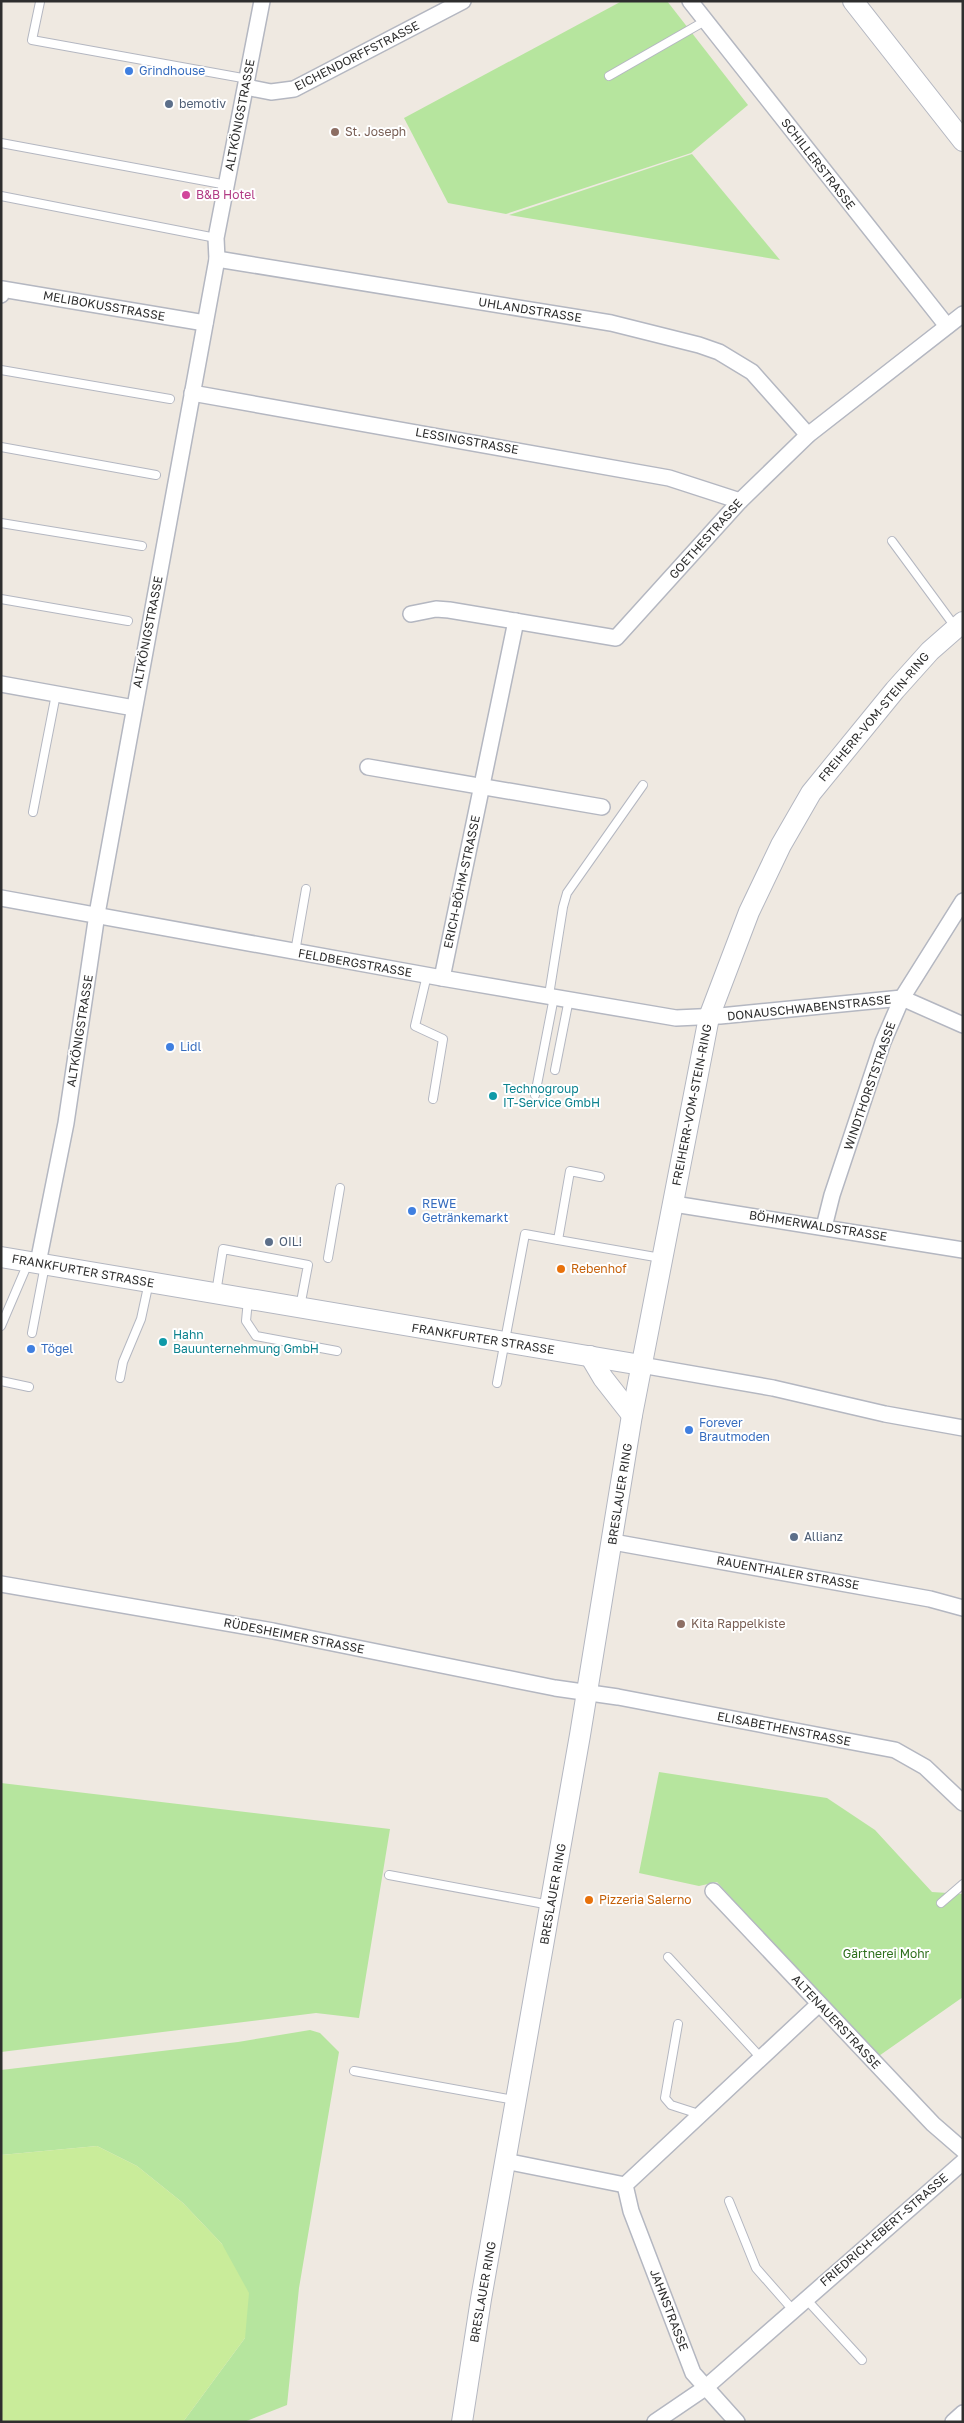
<svg xmlns="http://www.w3.org/2000/svg" width="964" height="2423" viewBox="0 0 964 2423" font-family="'Golos Text',sans-serif">
<style>
.green{fill:#b6e59e}
.pitch{fill:#c9ec9a}
.lines{fill:none;stroke-linecap:round;stroke-linejoin:round}
.lane-casing{stroke:#b4b7c1;stroke-width:10}
.street-casing{stroke:#b4b7c1;stroke-width:18}
.secondary-casing{stroke:#b4b7c1;stroke-width:22}
.lane{stroke:#fff;stroke-width:8}
.street{stroke:#fff;stroke-width:15}
.secondary{stroke:#fff;stroke-width:20}
.shop-dot{fill:#3f7fe0;stroke:#fff;stroke-width:2}
.service-dot{fill:#5c6f8a;stroke:#fff;stroke-width:2}
.education-dot{fill:#8d6e63;stroke:#fff;stroke-width:2}
.hotel-dot{fill:#d1479c;stroke:#fff;stroke-width:2}
.culture-dot{fill:#0f9aa8;stroke:#fff;stroke-width:2}
.food-dot{fill:#e8710a;stroke:#fff;stroke-width:2}
.labels{text-anchor:middle;stroke-width:4;stroke-linejoin:round;paint-order:stroke}
.street-label{font-size:12px;fill:#2e2e2e;stroke:#fff}
.shop-label{font-size:12px;fill:#366cbe;stroke:#fff;text-anchor:start}
.service-label{font-size:12px;fill:#4e5e75;stroke:#fff;text-anchor:start}
.education-label{font-size:12px;fill:#785e54;stroke:#fff;text-anchor:start}
.hotel-label{font-size:12px;fill:#b23c85;stroke:#fff;text-anchor:start}
.culture-label{font-size:12px;fill:#0d838f;stroke:#fff;text-anchor:start}
.food-label{font-size:12px;fill:#c56008;stroke:#fff;text-anchor:start}
.park-label{font-size:12px;fill:#2c6e1b;stroke:#fff}
</style>
<rect width="100%" height="100%" fill="#efe9e1"/>
<g class="green">
<path d="M622 1H667L748 105 691 153 506 214 448 203 404 118Z"/>
<path d="M692 154 780 260 509 215Z"/>
<path d="M659 1772 827 1798 875 1830 932 1892 963 1894V1997L876 2058 717 1882 699 1886 639 1873Z"/>
<path d="M1 1783 390 1829 359 2018 316 2013 1 2052Z"/>
<path d="M310 2030 320 2033 339 2052 299 2288 287 2405 244 2422H183L245 2338 222 2244 183 2203 137 2166 97 2146 1 2155V2070L238 2042Z"/>
</g>
<path class="pitch" d="M97 2146 137 2166 183 2203 222 2244 249 2293 245 2338 183 2422H1V2155Z"/>
<g class="lines">
<g class="lane-casing">
<g id="lane">
<path d="M40 2 32 40 248 79"/>
<path d="M609 76 705 21"/>
<path d="M1 143 227 185"/>
<path d="M1 196 216 238"/>
<path d="M1 370 170 399"/>
<path d="M1 447 156 475"/>
<path d="M1 523 142 546"/>
<path d="M892 541 956 628"/>
<path d="M1 599 128 621"/>
<path d="M33 812 56 694"/>
<path d="M295 952 306 889"/>
<path d="M427 975 415 1026 443 1039 433 1099"/>
<path d="M549 995 563 907 567 893 643 785"/>
<path d="M555 1070 569 999"/>
<path d="M535 1095 554 997"/>
<path d="M558 1240 661 1258"/>
<path d="M328 1258 340 1188"/>
<path d="M216 1293 223 1249 308 1265 300 1307"/>
<path d="M248 1300 246 1321 256 1336 337 1351"/>
<path d="M1 1326 28 1263"/>
<path d="M32 1333 45 1265"/>
<path d="M120 1378 123 1362 141 1319 149 1282"/>
<path d="M1 1381 29 1387"/>
<path d="M497 1383 525 1234 558 1240 570 1171 600 1177"/>
<path d="M389 1875 550 1905"/>
<path d="M941 1903 963 1884"/>
<path d="M668 1957 762 2059"/>
<path d="M678 2024 665 2098 671 2105 702 2115"/>
<path d="M354 2071 514 2100"/>
<path d="M729 2201 756 2268 793 2310"/>
<path d="M806 2299 862 2360"/>
</g>
</g>
<g class="street-casing">
<g id="street">
<path d="M690 1 947 326"/>
<path d="M246 87 271 92 294 89 463 1"/>
<path d="M217 259 611 323 699 345 719 352 752 372 808 435"/>
<path d="M1 295 2 289 205 323"/>
<path d="M192 393 669 478 740 501"/>
<path d="M411 614 436 609 449 610 616 638 740 501 808 435 963 314"/>
<path d="M1 684 134 708"/>
<path d="M368 767 602 807"/>
<path d="M1 898 442 978 676 1018 720 1016 902 998 963 1025"/>
<path d="M442 978 516 621"/>
<path d="M674 1204 963 1250"/>
<path d="M824 1227 832 1195 883 1042 902 998 963 901"/>
<path d="M38 1263 66 1123 97 914 217 259 216 238 262 1"/>
<path d="M641 1365 773 1388 885 1414 963 1428"/>
<path d="M613 1542 930 1599 963 1608"/>
<path d="M1 1584 273 1631 555 1688 618 1697 895 1750 925 1767 963 1803"/>
<path d="M713 1891 933 2124 963 2150"/>
<path d="M505 2161 625 2185"/>
<path d="M655 2422 705 2388 963 2162"/>
<path d="M737 2422 693 2373 631 2211 625 2185 819 2004"/>
<path d="M953 2422 963 2413"/>
</g>
</g>
<g class="secondary-casing">
<g id="secondary">
<path d="M853 1 963 141"/>
<path d="M1 1257 641 1365"/>
<path d="M590 1356 603 1378 632 1415"/>
<path d="M462 2422 481 2299 580 1735 632 1415 709 1017 749 912 781 845 811 793 895 690 930 651 963 622"/>
</g>
</g>
<use href="#lane" class="lane"/>
<use href="#street" class="street"/>
<use href="#secondary" class="secondary"/>
</g>
<g class="shop-dot">
<circle cx="129" cy="71" r="5"/>
<circle cx="170" cy="1047" r="5"/>
<circle cx="412" cy="1211" r="5"/>
<circle cx="31" cy="1349" r="5"/>
<circle cx="689" cy="1430" r="5"/>
</g>
<g class="service-dot">
<circle cx="169" cy="104" r="5"/>
<circle cx="269" cy="1242" r="5"/>
<circle cx="794" cy="1537" r="5"/>
</g>
<g class="education-dot">
<circle cx="335" cy="132" r="5"/>
<circle cx="681" cy="1624" r="5"/>
</g>
<circle class="hotel-dot" cx="186" cy="195" r="5"/>
<g class="culture-dot">
<circle cx="493" cy="1096" r="5"/>
<circle cx="163" cy="1342" r="5"/>
</g>
<g class="food-dot">
<circle cx="561" cy="1269" r="5"/>
<circle cx="589" cy="1900" r="5"/>
</g>
<g class="labels">
<g class="street-label">
<text transform="translate(357 56) rotate(-27)" y="4">EICHENDORFFSTRASSE</text>
<text transform="translate(240 115) rotate(-79)" y="4">ALTKÖNIGSTRASSE</text>
<text transform="translate(818 164) rotate(52)" y="4">SCHILLERSTRASSE</text>
<text transform="translate(104 306) rotate(10)" y="4">MELIBOKUSSTRASSE</text>
<text transform="translate(530 310) rotate(9)" y="4">UHLANDSTRASSE</text>
<text transform="translate(467 441) rotate(10)" y="4">LESSINGSTRASSE</text>
<text transform="translate(706 539) rotate(-48)" y="4">GOETHESTRASSE</text>
<text transform="translate(148 632) rotate(-79)" y="4">ALTKÖNIGSTRASSE</text>
<text transform="translate(874 717) rotate(-50)" y="4">FREIHERR-VOM-STEIN-RING</text>
<text transform="translate(462 882) rotate(-78)" y="4">ERICH-BÖHM-STRASSE</text>
<text transform="translate(355 963) rotate(10)" y="4">FELDBERGSTRASSE</text>
<text transform="translate(809 1008) rotate(-6)" y="4">DONAUSCHWABENSTRASSE</text>
<text transform="translate(80 1031) rotate(-81)" y="4">ALTKÖNIGSTRASSE</text>
<text transform="translate(870 1086) rotate(-71)" y="4">WINDTHORSTSTRASSE</text>
<text transform="translate(692 1105) rotate(-79)" y="4">FREIHERR-VOM-STEIN-RING</text>
<text transform="translate(818 1226) rotate(9)" y="4">BÖHMERWALDSTRASSE</text>
<text transform="translate(83 1271) rotate(10)" y="4">FRANKFURTER STRASSE</text>
<text transform="translate(483 1339) rotate(9)" y="4">FRANKFURTER STRASSE</text>
<text transform="translate(620 1494) rotate(-81)" y="4">BRESLAUER RING</text>
<text transform="translate(788 1573) rotate(10)" y="4">RAUENTHALER STRASSE</text>
<text transform="translate(294 1636) rotate(11)" y="4">RÜDESHEIMER STRASSE</text>
<text transform="translate(784 1729) rotate(11)" y="4">ELISABETHENSTRASSE</text>
<text transform="translate(553 1894) rotate(-80)" y="4">BRESLAUER RING</text>
<text transform="translate(836 2022) rotate(47)" y="4">ALTENAUERSTRASSE</text>
<text transform="translate(884 2230) rotate(-41)" y="4">FRIEDRICH-EBERT-STRASSE</text>
<text transform="translate(483 2292) rotate(-80)" y="4">BRESLAUER RING</text>
<text transform="translate(669 2310) rotate(69)" y="4">JAHNSTRASSE</text>
</g>
<g class="shop-label">
<text x="139" y="75">Grindhouse</text>
<text x="180" y="1051">Lidl</text>
<text x="422" y="1208">REWE<tspan x="422" dy="14">Getränkemarkt</tspan></text>
<text x="41" y="1353">Tögel</text>
<text x="699" y="1427">Forever<tspan x="699" dy="14">Brautmoden</tspan></text>
</g>
<g class="service-label">
<text x="179" y="108">bemotiv</text>
<text x="279" y="1246">OIL!</text>
<text x="804" y="1541">Allianz</text>
</g>
<g class="education-label">
<text x="345" y="136">St. Joseph</text>
<text x="691" y="1628">Kita Rappelkiste</text>
</g>
<g class="hotel-label">
<text x="196" y="199">B&amp;B Hotel</text>
</g>
<g class="culture-label">
<text x="503" y="1093">Technogroup<tspan x="503" dy="14">IT-Service GmbH</tspan></text>
<text x="173" y="1339">Hahn<tspan x="173" dy="14">Bauunternehmung GmbH</tspan></text>
</g>
<g class="food-label">
<text x="571" y="1273">Rebenhof</text>
<text x="599" y="1904">Pizzeria Salerno</text>
</g>
<g class="park-label">
<text x="886" y="1958">Gärtnerei Mohr</text>
</g>
</g>
<rect width="964" height="2423" fill="none" stroke="#2e2e2e" stroke-width="5"/>
</svg>
